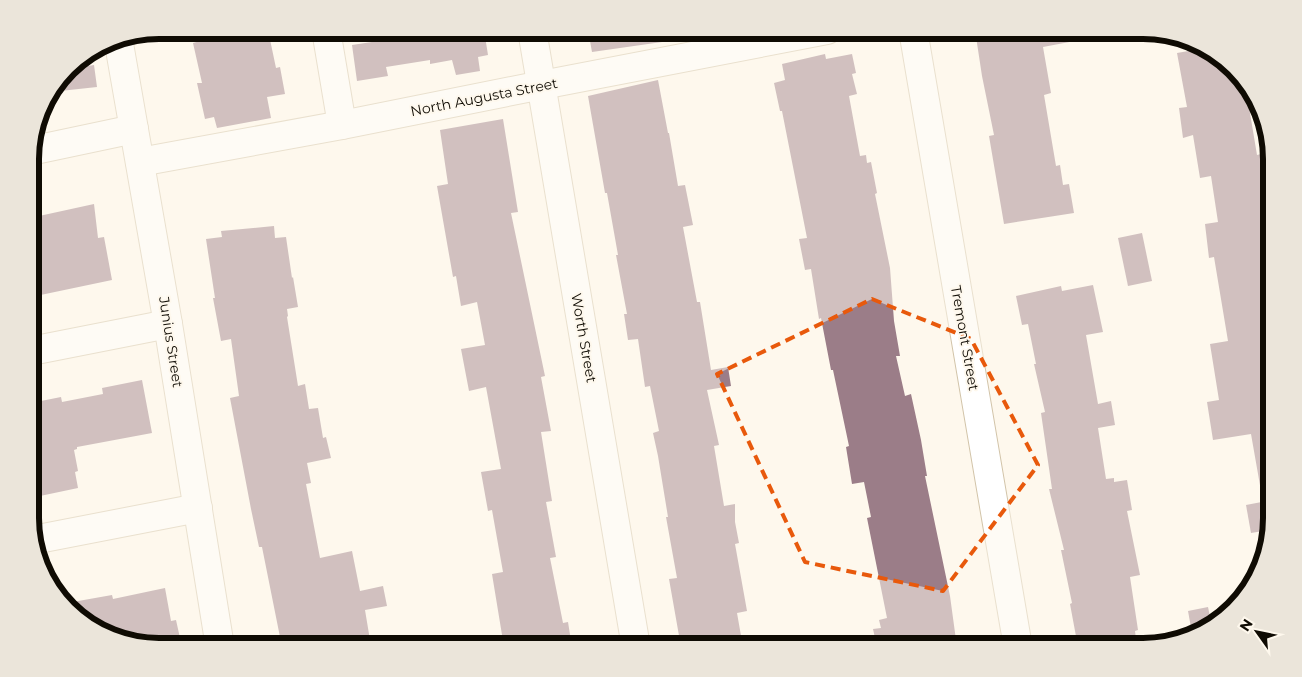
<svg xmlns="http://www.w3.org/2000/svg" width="1302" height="677" viewBox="0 0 1302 677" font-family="Montserrat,sans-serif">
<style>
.building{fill:#9b7d88}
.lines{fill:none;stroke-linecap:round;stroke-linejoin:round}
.minor-casing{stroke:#d2c4a9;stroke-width:30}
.minor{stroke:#fff;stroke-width:28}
.marked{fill:none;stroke:#e8590c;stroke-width:4;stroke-dasharray:10 6;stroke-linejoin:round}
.labels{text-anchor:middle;stroke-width:4;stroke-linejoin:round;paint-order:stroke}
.street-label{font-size:14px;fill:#0f0b03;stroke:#fef8ed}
.rim{fill:none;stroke:#0f0b03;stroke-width:6}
</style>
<rect width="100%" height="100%" fill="#fef8ed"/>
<g class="building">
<path d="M198 30H268L276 68 280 67 285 94 267 97 271 118 217 128 214 117 205 119 197 83H202L193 43 200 41Z"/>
<path d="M425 30H484L488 55 478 57 480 71 456 75 452 60 430 64V60L386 67 388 76 357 81 352 45 418 35 417 33 425 32Z"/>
<path d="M588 30H661L662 42 592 52Z"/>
<path d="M975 30H1079L1080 40 1043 47 1051 93 1044 95 1056 166 1060 165 1063 185 1069 184 1074 213 1004 224 989 136 994 135 982 76Z"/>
<path d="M1206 48 1245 83 1257 155 1261 154 1264 216 1271 268 1272 490 1261 491 1251 434 1213 440 1207 402 1219 400 1210 344 1228 341 1214 257 1209 258 1205 224 1218 222 1211 176 1200 178 1193 135 1183 138 1179 108 1187 107 1177 53Z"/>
<path d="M86 54 88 66 94 65 97 87 51 92 74 62Z"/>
<path d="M825 54 826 59 852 54 856 73 852 74 857 94 849 96 860 156 866 155 867 163 871 162 877 193 875 194 890 268 894 321 900 356H896L905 396 911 394 921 440 927 476H925L950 596 956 640 925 647H877L873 629 881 628 879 620 887 618 867 518 871 517 864 482 852 484 846 447 849 446 833 370H831L821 318 819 319 811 269 805 270 799 239 807 238 782 111H780L774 83 785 80 782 64Z"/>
<path d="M658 80 668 133H669L678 186 685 185 693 225 683 227 697 302H700L711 370 728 367 731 386 707 390 719 445 714 446 724 506 735 504V522L739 543 735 544 747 611 737 613 743 647H681L669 579 677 578 666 517H668L658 456 653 433 659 431 650 386 645 387 638 339 628 340 624 314H627L616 255H618L607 193H605L588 96Z"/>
<path d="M503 119 518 212 511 213 545 376 541 377 551 431 541 432 552 501 546 502 556 557 550 558 563 623 568 622 572 647H504L492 574 503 572 492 510 488 511 481 472 501 469 486 387 469 391 461 349 485 345 477 302 461 306 456 276 453 277 437 186 448 184 440 130Z"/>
<path d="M94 204 98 238 104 237 112 280 31 297 30 218Z"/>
<path d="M274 226 275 238 286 237 292 278 293 277 298 307 287 309 288 316 287 317 298 386 305 384 309 409 318 408 323 438 326 437 331 458 307 463 311 483 306 484 320 558 352 551 360 591 383 586 387 606 365 610 370 640 334 647H282L262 547H259L251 509 230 398 239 396 231 339 221 341 213 298H215L206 239 222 237 221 231Z"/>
<path d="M1142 233 1152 281 1128 286 1118 238Z"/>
<path d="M1093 285 1103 332 1086 335 1098 404 1111 401 1115 425 1098 428 1106 479 1114 478V482L1127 480 1132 510 1127 511 1140 575 1130 577 1138 630 1135 631 1137 647H1078L1070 604 1072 603 1061 550H1064L1049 489H1052L1041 413 1045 412 1034 364H1036L1028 324 1022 325 1016 296 1061 286 1062 291Z"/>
<path d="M142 380 152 433 77 447V449L74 450 78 471 75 472 78 488 40 496 31 451V403L61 397 62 402 103 394 102 388Z"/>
<path d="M1272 500V519L1269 530 1251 533 1246 505Z"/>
<path d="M165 588 171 621 176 620 182 647H159L102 634 67 603 112 595 113 599Z"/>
<path d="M1208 607 1212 626 1192 633 1188 611Z"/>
</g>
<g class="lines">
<g class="minor-casing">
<g id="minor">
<path d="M326 30 342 125"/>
<path d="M532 30 636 647"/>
<path d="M913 30 1018 647"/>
<path d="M118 38 168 324 220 647"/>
<path d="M30 151 134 129"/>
<path d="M140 162 342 125 542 85 827 30"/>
<path d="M31 351 168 324"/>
<path d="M33 540 198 508"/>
</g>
</g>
<use href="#minor" class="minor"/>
</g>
<path d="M0 0H1302V677H0ZM872 299 971 339 1038 465 943 591 805 562 717 374Z" fill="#fef8ed" fill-opacity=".55" fill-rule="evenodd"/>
<path class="marked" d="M872 299 971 339 1038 465 943 591 805 562 717 374Z"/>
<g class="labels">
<g class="street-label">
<text transform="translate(484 97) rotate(-11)" y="5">North Augusta Street</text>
<text transform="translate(584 338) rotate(80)" y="5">Worth Street</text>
<text transform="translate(965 338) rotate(80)" y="5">Tremont Street</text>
<text transform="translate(171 342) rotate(81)" y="5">Junius Street</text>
</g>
</g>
<path d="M0 0H1302V677H0ZM159 39H1143A120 120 0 0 1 1263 159V518A120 120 0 0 1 1143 638H159A120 120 0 0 1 39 518V159A120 120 0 0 1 159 39Z" fill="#ebe5da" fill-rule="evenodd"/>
<path class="rim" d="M159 39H1143A120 120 0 0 1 1263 159V518A120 120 0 0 1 1143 638H159A120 120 0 0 1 39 518V159A120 120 0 0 1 159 39Z"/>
<g transform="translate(1257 632) rotate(303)" stroke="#fef8ed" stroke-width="4" paint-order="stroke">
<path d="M0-4L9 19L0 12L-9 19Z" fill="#0f0b03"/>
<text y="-8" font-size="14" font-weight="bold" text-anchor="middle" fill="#0f0b03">N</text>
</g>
</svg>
